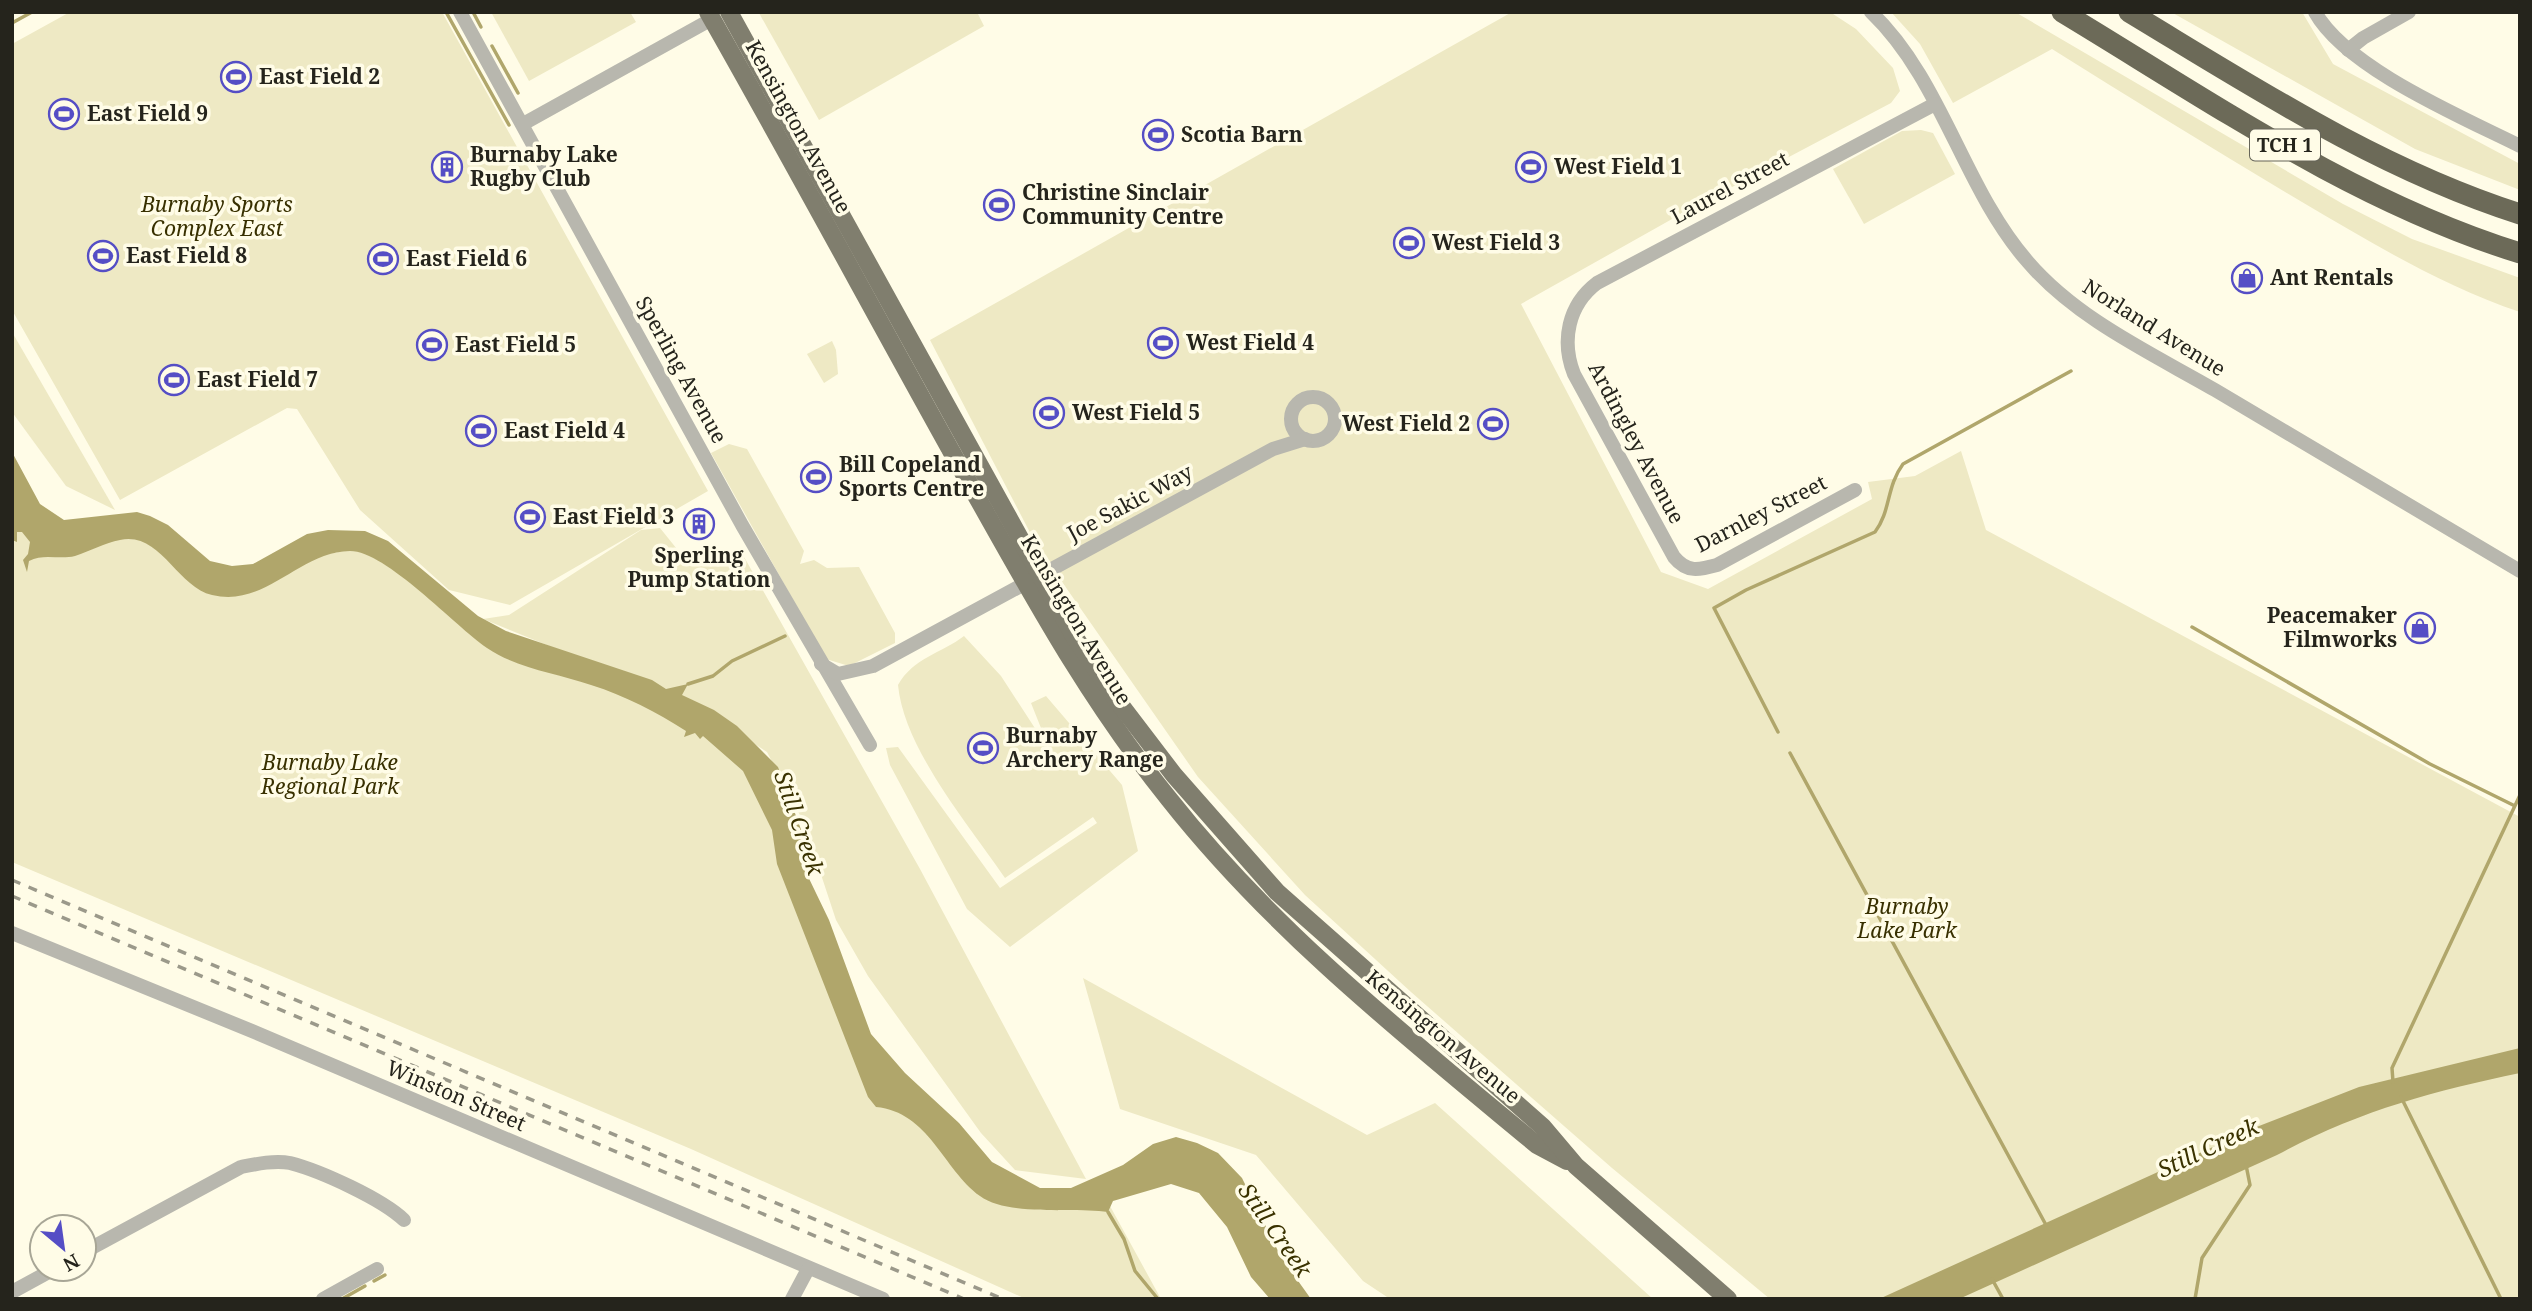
<svg xmlns="http://www.w3.org/2000/svg" width="2532" height="1311" viewBox="0 0 2532 1311" font-family="'Noto Serif',serif">
<style>
.green{fill:#eee9c4}
.water{fill:#b0a66b}
.lines{fill:none;stroke-linecap:round;stroke-linejoin:round}
.stream{stroke:#b0a66b;stroke-width:3.5}
.minor{stroke:#b8b7ae;stroke-width:14}
.major{stroke:#807e6e;stroke-width:18}
.highway{stroke:#6c6a58;stroke-width:21}
.rail{stroke:#9b998a;stroke-width:3.5;stroke-dasharray:9 9;stroke-linecap:butt}
.labels{text-anchor:middle;stroke-width:7;stroke-linejoin:round;paint-order:stroke}
.shield{fill:#fffce7;stroke:#666559;stroke-width:2}
.shield-label{font-size:19px;font-weight:bold;fill:#25241c}
.poi-label{font-size:21px;font-weight:bold;fill:#25241c;stroke:#fffce7;text-anchor:start}
.street-label{font-size:21px;fill:#25241c;stroke:#fffce7}
.park-label{font-size:21px;font-style:italic;fill:#383000;stroke:#fffce7}
.water-label{font-size:23px;font-style:italic;fill:#3a3200;stroke:#fffce7}
</style>
<rect width="100%" height="100%" fill="#fffce7"/>
<g class="green">
<path d="M70 12H442L708 491 510 605 449 590 360 510 297 409 287 408 120 500 12 310V44Z"/>
<path d="M491 12H630L636 22 529 81Z"/>
<path d="M977 12 984 26 819 120 759 13Z"/>
<path d="M1512 12H1830L1856 29 1893 68 1900 91 1891 103 1681 214 1521 304 1661 572 1708 589 1872 499 1868 482 1915 476 1961 451 1986 530 2520 817V1299H1770L1612 1168 1411 992 1305 895 1198 777 1037 546 930 340Z"/>
<path d="M1891 12H2015L2343 204 2412 239 2520 278V312C2442 286 2372 243 2302 202 2218 152 2135 101 2052 49L1953 103 1920 44Z"/>
<path d="M2171 12H2302L2333 64 2520 164V190L2415 149Z"/>
<path d="M1921 130 1933 133 1955 174 1864 224 1833 169 1902 131Z"/>
<path d="M12 332 115 510 66 486 12 412Z"/>
<path d="M832 341 836 350 838 374 824 383 807 354Z"/>
<path d="M729 444 747 449 804 551 800 564 814 560 827 568 859 567 895 633V643L849 666 826 659 711 453Z"/>
<path d="M12 501 40 545 133 534 204 581 357 548 408 578 497 648 614 688 733 747 773 813 869 1080 1000 1197 1110 1206 1161 1299H1026L691 1149 12 862Z"/>
<path d="M660 528 689 564 713 563 739 548 920 869 1086 1179 1015 1170 981 1133 868 976 836 920 804 823 767 752 694 705 483 619 509 615 641 530Z"/>
<path d="M964 636 1001 676 1051 753 1031 703 1046 696 1122 785 1138 851 1010 947 967 909 890 765 886 748 898 747 1000 888 1097 823 1093 817 1005 878C969 825 904 749 898 685 913 658 942 653 964 636Z"/>
<path d="M1083 978 1367 1135 1435 1103 1653 1299H1390L1363 1281 1256 1155 1120 1109Z"/>
</g>
<g class="water">
<path d="M12 452 40 504 64 520 137 512 150 516 168 525 210 561 232 566 253 564 307 534 328 530 365 531 388 541 478 616 506 631 652 680 666 689 688 684 682 695 714 710 737 726 778 767 806 843 802 864 829 920 871 1034 905 1073 959 1123 992 1162 1040 1188H1071L1123 1165 1153 1144 1176 1137 1197 1143 1218 1153 1242 1178 1281 1257 1311 1299H1270L1251 1277 1227 1227 1199 1193 1171 1184 1113 1201 1108 1212C1076 1207 1008 1217 980 1196 943 1169 929 1112 876 1107L868 1097 777 864 772 830 743 771 703 736 700 739 695 733 684 737 686 731C656 712 626 696 591 685 556 673 518 669 487 648 455 626 386 551 350 551 298 552 266 608 212 595 177 587 160 531 120 540 105 543 90 551 75 556 59 560 44 553 29 561L27 572 23 560 28 554 30 542 22 532H17V542L12 540Z"/>
<path d="M2520 1048V1073C2433 1091 2356 1112 2277 1155L1959 1299H1879L2259 1126 2359 1087Z"/>
</g>
<g class="lines">
<g class="stream">
<path d="M446 12 509 125"/>
<path d="M473 12 481 27"/>
<path d="M12 23 32 12"/>
<path d="M492 46 518 93"/>
<path d="M2192 627 2430 764 2513 805"/>
<path d="M688 684 713 676 732 661 785 636"/>
<path d="M1778 732 1714 608 1746 590 1875 532C1891 511 1886 487 1903 464L2071 371"/>
<path d="M1790 753 2046 1225"/>
<path d="M2393 1082 2392 1068 2520 795"/>
<path d="M2401 1097 2501 1299"/>
<path d="M1108 1212 1124 1239 1135 1271 1158 1299"/>
<path d="M1992 1279 2003 1299"/>
<path d="M374 1281 385 1275"/>
<path d="M342 1299 365 1286"/>
<path d="M2195 1299 2202 1258 2250 1185 2246 1165"/>
</g>
<g class="minor">
<path d="M460 12 742 525 870 745"/>
<path d="M1871 12C1943 81 1963 188 2028 262 2077 319 2151 353 2215 390 2317 450 2418 511 2520 571"/>
<path d="M2315 12C2346 68 2462 117 2520 146"/>
<path d="M2348 50 2363 38 2409 12"/>
<path d="M523 124 712 19"/>
<circle cx="1313" cy="419" r="22"/>
<path d="M1855 490 1717 565C1699 570 1687 573 1674 557L1574 374C1561 341 1568 305 1597 283L1935 104"/>
<path d="M821 664 838 674 873 666 1273 449 1305 439"/>
<path d="M12 933 252 1031 883 1299"/>
<path d="M84 1252 241 1167C256 1164 275 1160 290 1163 321 1171 382 1199 404 1220"/>
<path d="M12 1292 54 1269"/>
<path d="M323 1299 377 1269"/>
<path d="M792 1299 808 1269"/>
</g>
<g class="major">
<path d="M708 12C795 165 878 320 964 474 1029 589 1085 695 1169 799 1274 932 1407 1037 1537 1145L1567 1161"/>
<path d="M729 12 1074 636 1116 699 1174 775 1277 892 1543 1127 1576 1166 1728 1299"/>
</g>
<g class="highway">
<path d="M2062 12C2208 100 2355 202 2520 253"/>
<path d="M2129 12C2255 88 2379 169 2520 214"/>
</g>
<g class="rail">
<path d="M12 880 1003 1299"/>
<path d="M12 896 964 1299"/>
</g>
</g>
<defs>
<g id="stadium-ring" transform="scale(1.575)"><circle r="9.5" fill="#fffce7" stroke="#554ec5" stroke-width="1.5"/><path d="M0-5a6.5 5 0 1 0 0 10a6.5 5 0 1 0 0-10ZM-3.5-1.8h7v3.6h-7Z" fill="#554ec5"/></g>
<g id="building-ring" transform="scale(1.575)"><circle r="9.5" fill="#fffce7" stroke="#554ec5" stroke-width="1.5"/><path d="M-4-6H4V6H1V3H-1V6H-4ZM-2.5-4.3h1.7v1.8h-1.7ZM.8-4.3h1.7v1.8H.8ZM-2.5-1h1.7V.8h-1.7ZM.8-1h1.7V.8H.8Z" fill="#554ec5"/></g>
<g id="shop-ring" transform="scale(1.575)"><circle r="9.5" fill="#fffce7" stroke="#554ec5" stroke-width="1.5"/><path d="M-5-2.5h2.3a2.7 3.5 0 0 1 5.4 0H5L5.5 6h-11ZM-1.5-2.5h3a1.5 2.3 0 0 0-3 0Z" fill="#554ec5"/></g>
</defs>
<g fill-rule="evenodd">
<use href="#stadium-ring" x="236" y="77"/>
<use href="#stadium-ring" x="64" y="114"/>
<use href="#stadium-ring" x="1158" y="135"/>
<use href="#building-ring" x="447" y="167"/>
<use href="#stadium-ring" x="1531" y="167"/>
<use href="#stadium-ring" x="999" y="205"/>
<use href="#stadium-ring" x="1409" y="243"/>
<use href="#stadium-ring" x="103" y="256"/>
<use href="#stadium-ring" x="383" y="259"/>
<use href="#shop-ring" x="2247" y="278"/>
<use href="#stadium-ring" x="1163" y="343"/>
<use href="#stadium-ring" x="432" y="345"/>
<use href="#stadium-ring" x="174" y="380"/>
<use href="#stadium-ring" x="1049" y="413"/>
<use href="#stadium-ring" x="1493" y="424"/>
<use href="#stadium-ring" x="481" y="431"/>
<use href="#stadium-ring" x="816" y="477"/>
<use href="#stadium-ring" x="530" y="517"/>
<use href="#building-ring" x="699" y="524"/>
<use href="#shop-ring" x="2420" y="628"/>
<use href="#stadium-ring" x="983" y="748"/>
</g>
<g class="labels">
<rect class="shield" x="2250" y="129.5" width="70" height="31" rx="5"/>
<g class="shield-label">
<text x="2285" y="152">TCH 1</text>
</g>
<g class="poi-label">
<text x="259" y="84">East Field 2</text>
<text x="87" y="121">East Field 9</text>
<text x="1181" y="142">Scotia Barn</text>
<text x="470" y="162">Burnaby Lake<tspan x="470" dy="24">Rugby Club</tspan></text>
<text x="1554" y="174">West Field 1</text>
<text x="1022" y="200">Christine Sinclair<tspan x="1022" dy="24">Community Centre</tspan></text>
<text x="1432" y="250">West Field 3</text>
<text x="126" y="263">East Field 8</text>
<text x="406" y="266">East Field 6</text>
<text x="2270" y="285">Ant Rentals</text>
<text x="1186" y="350">West Field 4</text>
<text x="455" y="352">East Field 5</text>
<text x="197" y="387">East Field 7</text>
<text x="1072" y="420">West Field 5</text>
<text x="1470" y="431" text-anchor="end">West Field 2</text>
<text x="504" y="438">East Field 4</text>
<text x="839" y="472">Bill Copeland<tspan x="839" dy="24">Sports Centre</tspan></text>
<text x="553" y="524">East Field 3</text>
<text x="699" y="563" text-anchor="middle">Sperling<tspan x="699" dy="24">Pump Station</tspan></text>
<text x="2397" y="623" text-anchor="end">Peacemaker<tspan x="2397" dy="24">Filmworks</tspan></text>
<text x="1006" y="743">Burnaby<tspan x="1006" dy="24">Archery Range</tspan></text>
</g>
<g class="street-label">
<text transform="translate(798 127) rotate(61)" y="7">Kensington Avenue</text>
<text transform="translate(1730 188) rotate(-28)" y="7">Laurel Street</text>
<text transform="translate(2154 328) rotate(32)" y="7">Norland Avenue</text>
<text transform="translate(681 370) rotate(61)" y="7">Sperling Avenue</text>
<text transform="translate(1636 443) rotate(62)" y="7">Ardingley Avenue</text>
<text transform="translate(1130 503) rotate(-28)" y="7">Joe Sakic Way</text>
<text transform="translate(1761 514) rotate(-27)" y="7">Darnley Street</text>
<text transform="translate(1076 620) rotate(59)" y="7">Kensington Avenue</text>
<text transform="translate(1443 1037) rotate(40)" y="7">Kensington Avenue</text>
<text transform="translate(456 1096) rotate(23)" y="7">Winston Street</text>
</g>
<g class="park-label">
<text x="217" y="212">Burnaby Sports<tspan x="217" dy="24">Complex East</tspan></text>
<text x="330" y="770">Burnaby Lake<tspan x="330" dy="24">Regional Park</tspan></text>
<text x="1907" y="914">Burnaby<tspan x="1907" dy="24">Lake Park</tspan></text>
</g>
<g class="water-label">
<text transform="translate(799 823) rotate(71)" y="8">Still Creek</text>
<text transform="translate(2208 1148) rotate(-25)" y="8">Still Creek</text>
<text transform="translate(1275 1230) rotate(55)" y="8">Still Creek</text>
</g>
</g>
<rect width="2532" height="1311" fill="none" stroke="#25241c" stroke-width="28"/>
<g transform="translate(63 1248) rotate(151)"><circle r="33" fill="#fffce7" stroke="#a8a696" stroke-width="2"/>
<path d="M0-5L12 26L0 18L-12 26Z" fill="#554ec5"/>
<text y="-10" font-size="19" font-weight="bold" text-anchor="middle" fill="#25241c">N</text>
</g>
</svg>
